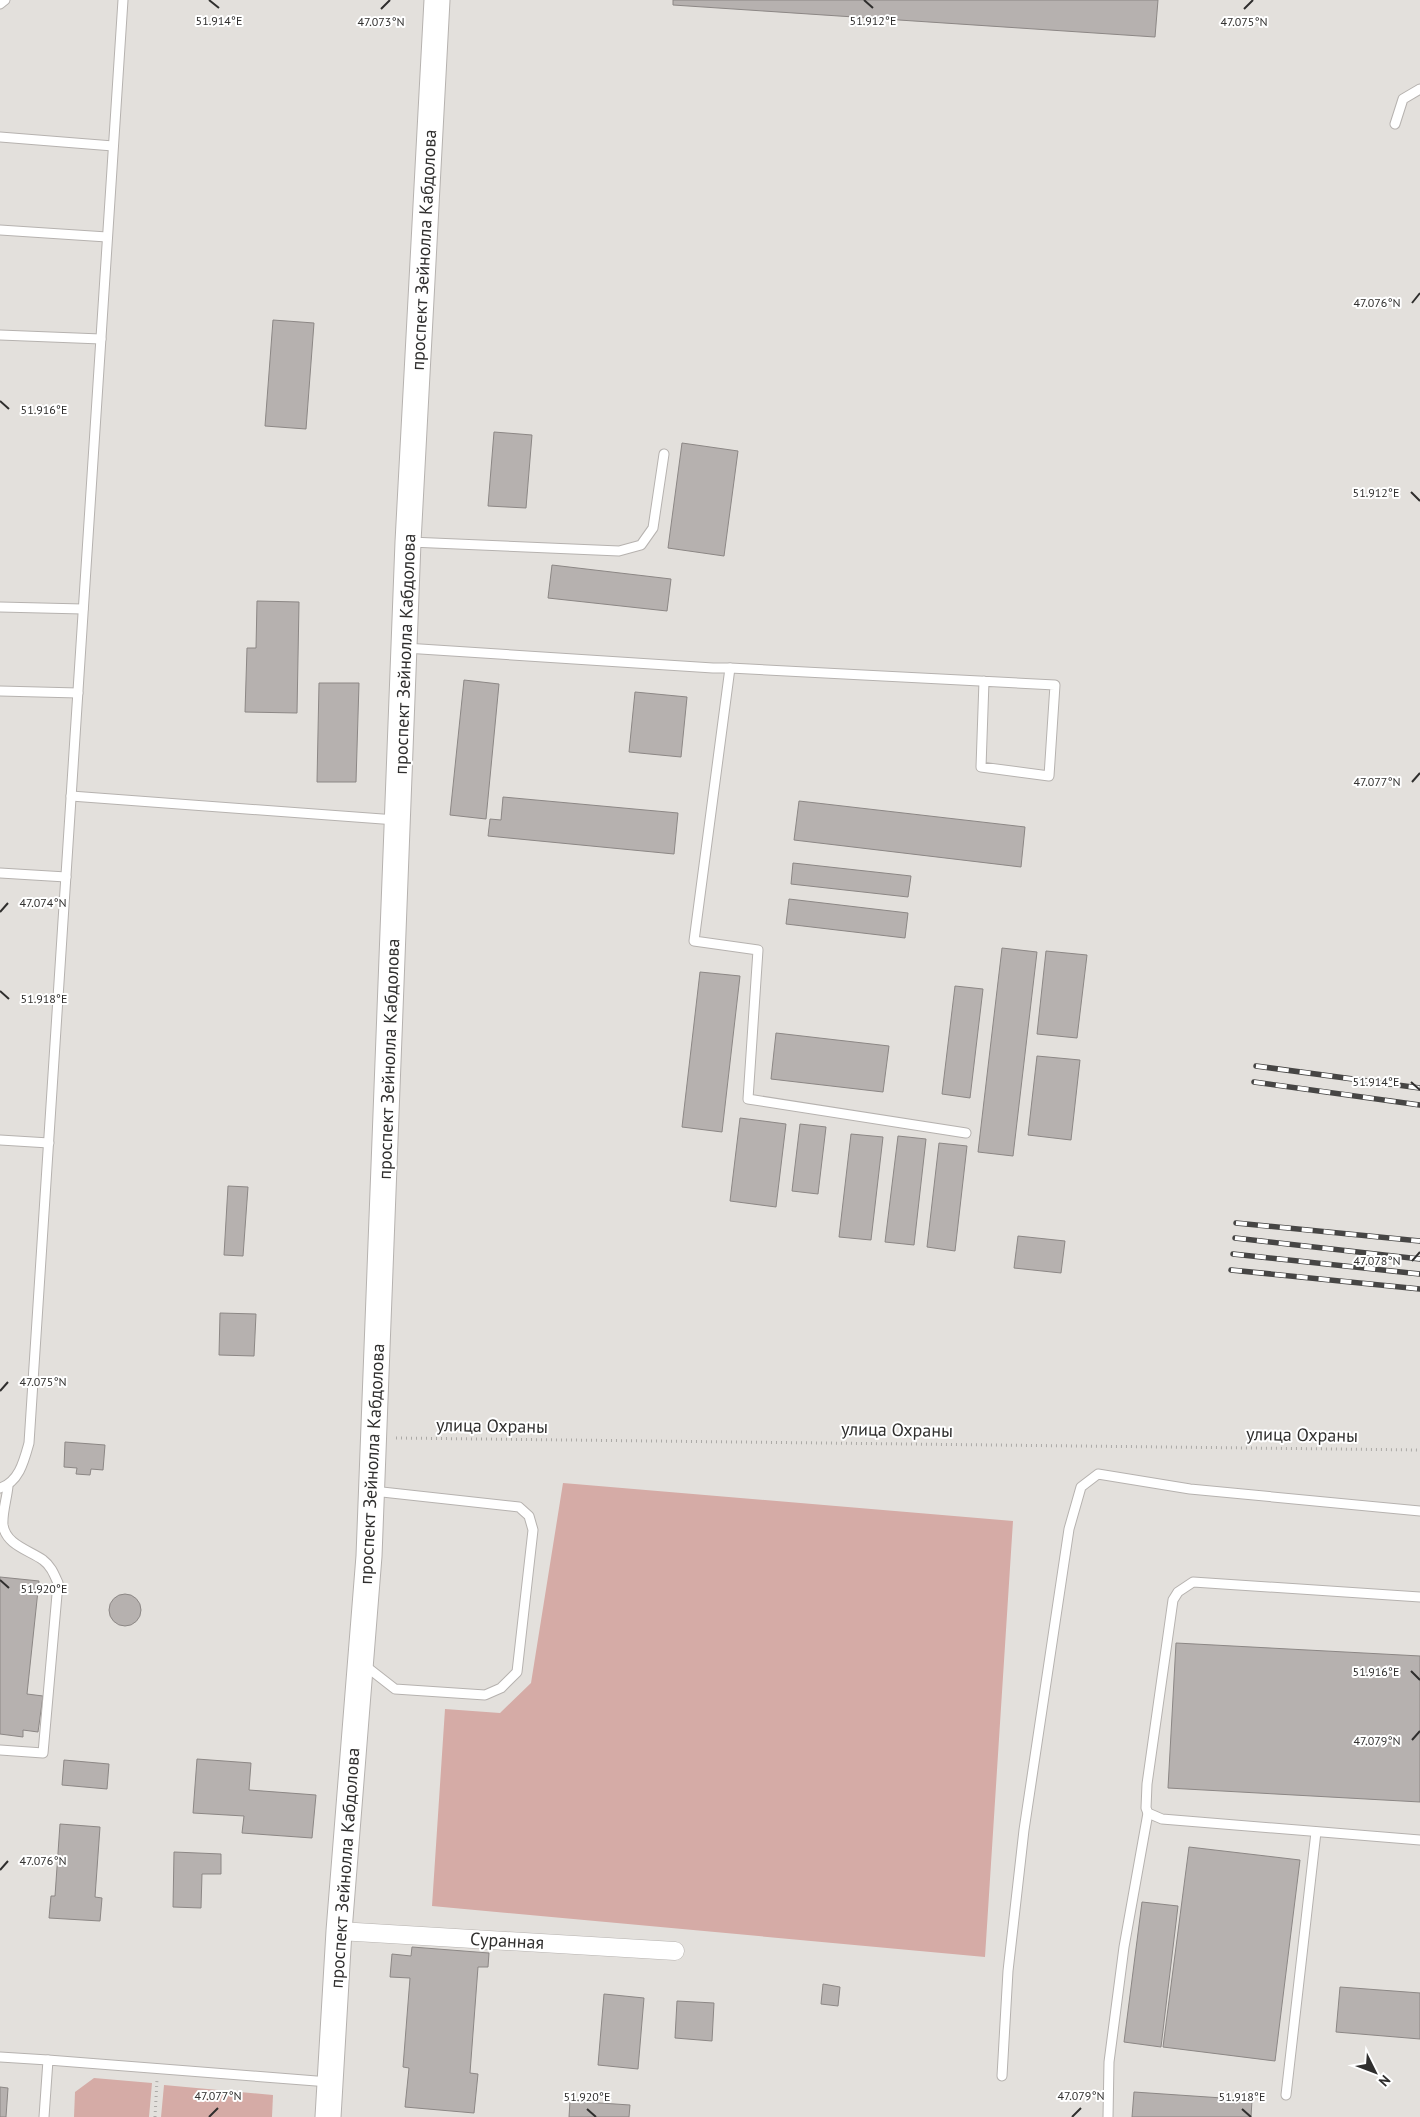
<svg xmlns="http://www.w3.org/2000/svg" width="1420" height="2117" viewBox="0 0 1420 2117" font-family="'PT Sans',sans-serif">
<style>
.green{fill:#d5aba6}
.building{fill:#b6b1af;stroke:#8c8785}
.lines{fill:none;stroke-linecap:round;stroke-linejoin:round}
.lane-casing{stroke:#b6b2af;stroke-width:11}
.street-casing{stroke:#b6b2af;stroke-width:19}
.secondary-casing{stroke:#b6b2af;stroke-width:27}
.path{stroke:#aba9a6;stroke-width:3;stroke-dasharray:1 4;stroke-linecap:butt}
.lane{stroke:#fff;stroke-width:9}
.street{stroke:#fff;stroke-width:18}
.secondary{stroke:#fff;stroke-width:25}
.rail-casing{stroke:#464544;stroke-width:5.5}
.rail{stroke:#fff;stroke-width:4;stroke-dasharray:11;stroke-linecap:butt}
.ticks{fill:none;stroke:#2f2e2d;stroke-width:2}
.labels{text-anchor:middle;stroke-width:4;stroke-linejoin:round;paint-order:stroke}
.street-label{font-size:18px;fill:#2f2e2d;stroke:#fff}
.ticks-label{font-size:12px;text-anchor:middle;fill:#2f2e2d;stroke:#fff;stroke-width:4;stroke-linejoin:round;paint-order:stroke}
</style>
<rect width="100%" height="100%" fill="#e3e0dc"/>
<g class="green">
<path d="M563 1483 1013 1521 985 1957 432 1906 445 1709 500 1713 531 1683Z"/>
<path d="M94 2078 152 2083 149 2117H74L75 2092Z"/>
<path d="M164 2085 273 2095 272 2117H161Z"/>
</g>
<g class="building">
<path d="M673 0H1158L1155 37 673 5Z"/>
<path d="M273 320 314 323 306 429 265 426Z"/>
<path d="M494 432 532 435 526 508 488 506Z"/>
<path d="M682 443 738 451 724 556 668 548Z"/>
<path d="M552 565 671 579 667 611 548 598Z"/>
<path d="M257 601 299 602 297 713 245 712 247 648H256Z"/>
<path d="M464 680 499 684 486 819 450 815Z"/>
<path d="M319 683H359L356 782H317Z"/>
<path d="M635 692 687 697 681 757 629 752Z"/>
<path d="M503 797 678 813 674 854 488 836 490 819 501 820Z"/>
<path d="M799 801 1025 827 1021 867 794 840Z"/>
<path d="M793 863 911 876 908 897 791 884Z"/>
<path d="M789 899 908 913 905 938 786 924Z"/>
<path d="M1002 948 1037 952 1013 1156 978 1152Z"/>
<path d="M1046 951 1087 955 1077 1038 1037 1034Z"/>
<path d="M700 972 740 976 722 1132 682 1127Z"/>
<path d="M955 986 983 989 970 1098 942 1094Z"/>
<path d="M776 1033 889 1046 883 1092 771 1079Z"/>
<path d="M1037 1056 1080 1060 1071 1140 1028 1135Z"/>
<path d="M740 1118 786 1124 776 1207 730 1201Z"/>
<path d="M800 1124 826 1127 818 1194 792 1191Z"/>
<path d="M851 1134 883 1137 871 1240 839 1237Z"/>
<path d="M898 1136 926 1139 914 1245 885 1242Z"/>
<path d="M939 1143 967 1146 955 1251 927 1247Z"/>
<path d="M228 1186 248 1187 243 1256 224 1255Z"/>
<path d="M1018 1236 1065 1241 1061 1273 1014 1268Z"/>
<path d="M220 1313 256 1314 254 1356 219 1355Z"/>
<path d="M65 1442 105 1445 103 1470 91 1469 90 1475 76 1474 77 1468 64 1467Z"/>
<path d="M0 1577 39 1581 27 1694 43 1696 38 1732 23 1730V1737L0 1734Z"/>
<circle cx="125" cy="1610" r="16"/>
<path d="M1176 1643 1420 1656V1802L1168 1788Z"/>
<path d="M197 1759 251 1763 249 1790 316 1795 312 1838 242 1833 244 1816 193 1813Z"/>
<path d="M64 1760 109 1764 107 1789 62 1785Z"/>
<path d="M60 1824 100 1827 95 1897 102 1898 100 1921 49 1918 51 1896H55Z"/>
<path d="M1189 1847 1300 1860 1275 2061 1163 2047Z"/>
<path d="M174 1852 221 1854V1874H202L201 1908 173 1907Z"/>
<path d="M1142 1902 1178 1906 1161 2047 1124 2042Z"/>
<path d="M412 1947 489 1953 488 1967H478L470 2073 478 2074 474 2113 405 2107 409 2068 403 2067 410 1978 390 1977 392 1954 411 1956Z"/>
<path d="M823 1984 840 1987 838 2006 821 2004Z"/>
<path d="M1340 1987 1420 1993V2039L1336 2032Z"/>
<path d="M604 1994 644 1998 638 2069 598 2065Z"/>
<path d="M677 2001 714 2003 712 2041 675 2038Z"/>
<path d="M0 2087 8 2088 6 2117H0Z"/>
<path d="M1134 2092 1252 2100 1251 2117H1132Z"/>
<path d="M570 2101 630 2105 629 2117H569Z"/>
</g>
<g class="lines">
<g class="lane-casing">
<g id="lane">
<path d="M0 4 5 0"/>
<path d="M1395 124 1403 99 1420 89"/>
<path d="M0 137 113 146"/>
<path d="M0 230 107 237"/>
<path d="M0 335 101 339"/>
<path d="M410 542 619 551 641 545 653 528 664 454"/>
<path d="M0 607 83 609"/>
<path d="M405 648 713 668H730L1055 685 1049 776 981 767 984 681"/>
<path d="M730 668 694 941 758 950 748 1099 966 1133"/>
<path d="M0 691 78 693"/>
<path d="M71 796 396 820"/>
<path d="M0 873 66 877"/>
<path d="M0 1140 49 1143"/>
<path d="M0 1488C19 1482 24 1461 29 1443L123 0"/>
<path d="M1420 1597 1193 1582 1178 1592 1173 1600 1147 1784 1146 1808 1148 1813 1162 1819 1420 1840"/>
<path d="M363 1664 395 1689 485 1695 501 1688 517 1672 533 1530 529 1516 519 1507 373 1491"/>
<path d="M0 1750 43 1753 58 1583C54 1574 51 1566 43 1560 29 1550 6 1545 3 1525 2 1513 7 1498 8 1486"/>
<path d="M0 2057 48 2060"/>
<path d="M1002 2076 1008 1971 1024 1830 1069 1529 1081 1487 1098 1474 1190 1489 1420 1511"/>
<path d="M1286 2095 1316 1832"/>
<path d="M44 2117 48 2060 329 2082"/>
<path d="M1108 2117 1109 2062 1124 1947 1148 1813"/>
</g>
</g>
<g class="street-casing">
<path id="street" d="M339 1931 675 1951"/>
</g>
<g class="secondary-casing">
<path id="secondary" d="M328 2117 339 1931 369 1556 408 542 437 0"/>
</g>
<g class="path">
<path d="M396 1438 1420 1450"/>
<path d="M155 2117 157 2080"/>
</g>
<use href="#lane" class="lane"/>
<use href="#street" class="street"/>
<use href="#secondary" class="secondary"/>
<g class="rail-casing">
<g id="rail">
<path d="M1256 1066 1420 1088"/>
<path d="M1254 1082 1420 1105"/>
<path d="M1236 1223 1420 1241"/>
<path d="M1235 1238 1420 1259"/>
<path d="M1233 1254 1420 1274"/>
<path d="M1231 1270 1420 1289"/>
</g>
</g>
<use href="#rail" class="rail"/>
</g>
<path class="ticks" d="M209 0 219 8M864 0 873 8M381 9 390 0M1244 9 1253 0M1412 303 1420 293M0 401 9 409M1411 492 1420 501M1412 782 1420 773M0 912 8 903M0 991 9 999M1411 1082 1420 1090M1412 1261 1420 1252M0 1391 8 1382M0 1580 9 1588M1411 1671 1420 1680M1412 1740 1420 1731M0 1870 8 1861M587 2109 596 2117M1242 2109 1251 2117M209 2117 218 2108M1072 2117 1081 2108"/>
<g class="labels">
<g class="street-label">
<text transform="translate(424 250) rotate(-87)" y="6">проспект Зейнолла Кабдолова</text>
<text transform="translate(405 654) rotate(-88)" y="6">проспект Зейнолла Кабдолова</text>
<text transform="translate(389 1059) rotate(-88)" y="6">проспект Зейнолла Кабдолова</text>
<text transform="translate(492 1426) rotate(1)" y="6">улица Охраны</text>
<text transform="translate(897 1430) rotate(1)" y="6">улица Охраны</text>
<text transform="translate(1302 1435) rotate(1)" y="6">улица Охраны</text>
<text transform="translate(372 1464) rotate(-87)" y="6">проспект Зейнолла Кабдолова</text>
<text transform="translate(345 1868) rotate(-86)" y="6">проспект Зейнолла Кабдолова</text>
<text transform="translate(507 1941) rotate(3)" y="6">Суранная</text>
</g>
</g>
<g class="ticks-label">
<text x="219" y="25">51.914°E</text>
<text x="873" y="25">51.912°E</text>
<text x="381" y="26">47.073°N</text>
<text x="1244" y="26">47.075°N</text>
<text x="1377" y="307">47.076°N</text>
<text x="44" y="414">51.916°E</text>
<text x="1376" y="497">51.912°E</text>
<text x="1377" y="786">47.077°N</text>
<text x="43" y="907">47.074°N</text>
<text x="44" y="1003">51.918°E</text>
<text x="1376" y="1086">51.914°E</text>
<text x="1377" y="1265">47.078°N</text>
<text x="43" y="1386">47.075°N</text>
<text x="44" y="1593">51.920°E</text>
<text x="1376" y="1676">51.916°E</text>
<text x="1377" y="1745">47.079°N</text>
<text x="43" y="1865">47.076°N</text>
<text x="218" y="2100">47.077°N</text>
<text x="1081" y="2100">47.079°N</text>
<text x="587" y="2101">51.920°E</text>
<text x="1242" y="2101">51.918°E</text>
</g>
<g transform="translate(1375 2072) rotate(132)" stroke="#ffffff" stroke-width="4" paint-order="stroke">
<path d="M0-4L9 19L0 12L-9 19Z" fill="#2f2e2d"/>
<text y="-8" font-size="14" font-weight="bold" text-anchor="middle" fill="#2f2e2d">N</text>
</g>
</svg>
